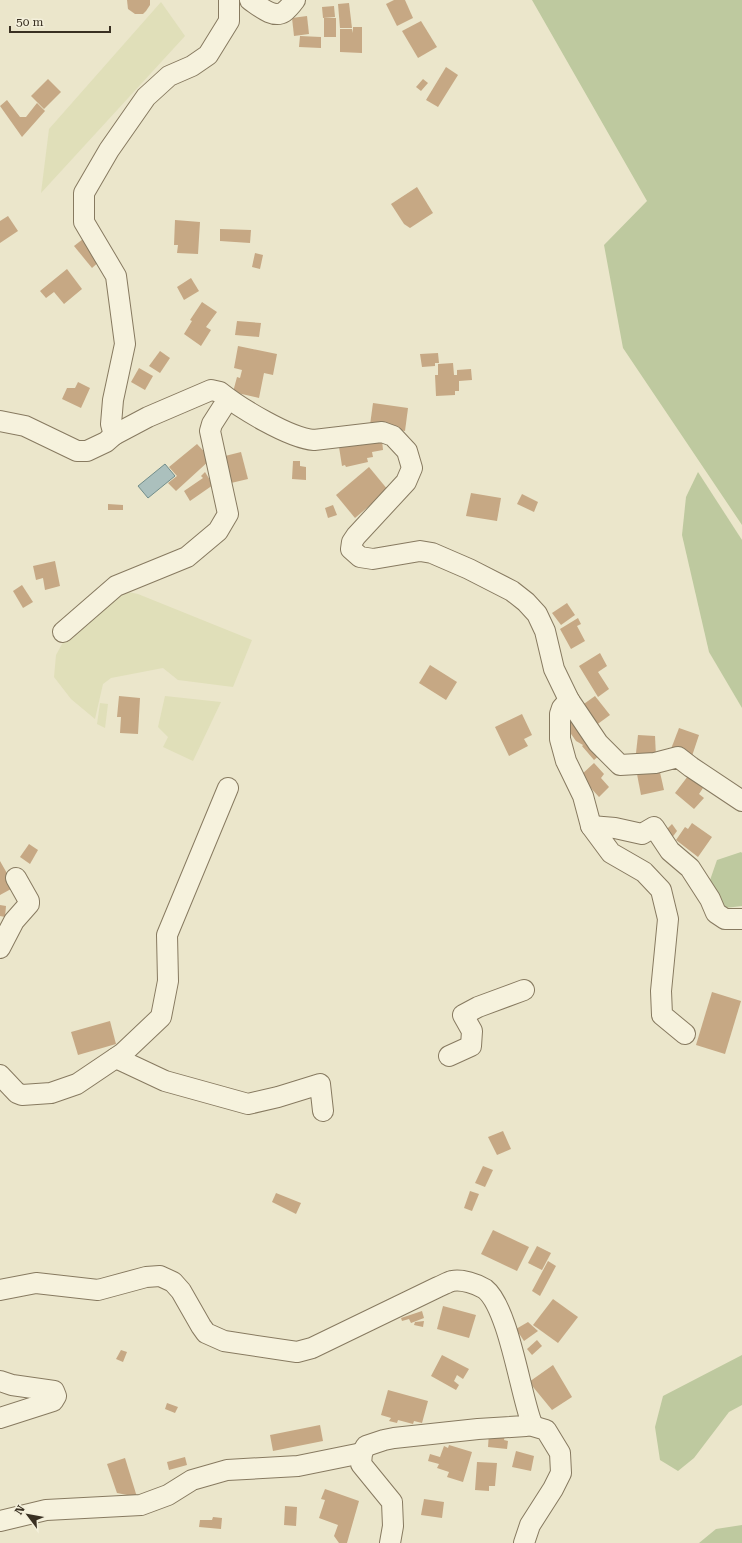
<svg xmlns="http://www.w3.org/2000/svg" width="742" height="1543" viewBox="0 0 742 1543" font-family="'Roboto Serif',serif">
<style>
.farmland{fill:#e0dfb9}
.green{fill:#bec99f}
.water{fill:#abc0bd;stroke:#728e8b}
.building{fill:#c6a884}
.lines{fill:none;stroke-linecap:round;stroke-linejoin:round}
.minor-casing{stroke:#877a60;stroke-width:22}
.minor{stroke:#f6f2dd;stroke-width:20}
</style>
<rect width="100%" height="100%" fill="#ebe6cb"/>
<g class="farmland">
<path d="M161 2 185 36 41 193 49 129Z"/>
<path d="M119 590 138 594 252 640 233 687 178 680 163 668 111 678 103 684 95 719 71 699 54 677 56 655 67 635Z"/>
<path d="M165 696 221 702 193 761 163 747 168 737 158 727Z"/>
<path d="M100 703 108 704 105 728 97 724Z"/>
</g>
<g class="green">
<path d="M532 0H742V525L623 348 604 245 647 201Z"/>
<path d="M698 472 742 540V708L709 652 682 535 686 497Z"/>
<path d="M741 852 742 853V906L725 908 709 883 717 860Z"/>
<path d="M742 1355V1405L729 1412 694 1458 678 1471 660 1460 655 1427 663 1396Z"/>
<path d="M742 1525V1543H699L716 1529Z"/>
</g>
<path class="water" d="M165 464 175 476 148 498 138 486Z"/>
<g class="building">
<path d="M127 0H150V5L146 11 143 14H135L128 9Z"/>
<path d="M394 0H405L413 18 397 26 386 4Z"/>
<path d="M349 3 352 28H340L338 4Z"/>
<path d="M334 6 335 17 323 18 322 7Z"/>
<path d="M307 16 309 34 294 36 292 18Z"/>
<rect x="324" y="18" width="12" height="19"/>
<path d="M421 21 437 47 418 58 402 31Z"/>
<path d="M353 27H362V53L340 52V29H352L353 33Z"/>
<path d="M300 36 321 37V48L299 47Z"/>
<path d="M446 67 458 75 438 107 426 100Z"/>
<path d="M48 79 61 92 44 109 31 96Z"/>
<path d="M423 79 428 83 421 91 416 87Z"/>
<path d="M7 100 20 117H26L37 103 45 111 22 137 0 106Z"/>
<path d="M417 187 433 213 410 228 404 224 391 204Z"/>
<path d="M8 216 18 231 0 243V221Z"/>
<path d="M175 220 200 222 198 254 177 253 178 245H174Z"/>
<path d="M220 229 251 230 250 243 220 241Z"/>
<path d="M83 239 101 260 92 268 74 246Z"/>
<path d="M255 253 263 255 260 269 252 267Z"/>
<path d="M67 269 82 289 64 304 54 292 46 298 40 291Z"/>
<path d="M191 278 199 291 184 300 177 287Z"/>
<path d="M202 302 217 312 206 327 211 330 201 346 184 334 192 321 190 320Z"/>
<path d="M237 321 261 323 259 337 235 335Z"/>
<path d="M238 346 277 354 273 375 264 373 259 398 233 392 237 377 240 378 242 370 234 368Z"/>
<path d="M160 351 170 358 160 373 149 366Z"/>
<path d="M438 353 439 363H435V366L422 367 420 354Z"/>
<path d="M453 363 454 375H457V370L471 369 472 380 459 381V391H455V395L436 396 435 375H438V364Z"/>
<path d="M139 368 153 376 145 390 131 382Z"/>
<path d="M78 382 90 388 81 408 62 399 67 388H75Z"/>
<path d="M373 403 408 408 405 431 370 425Z"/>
<path d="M382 440 383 450 372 452 373 457 367 458 368 462 346 467 345 465 342 466 339 447Z"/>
<path d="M197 444 211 459 176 491 168 483 177 476 169 467Z"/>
<path d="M241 452 248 479 231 483 225 456Z"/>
<path d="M293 461H300V466L306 467V480L292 479Z"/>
<path d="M369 467 388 490 355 518 336 495Z"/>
<path d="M205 472 213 485 190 501 184 491 203 478 201 476Z"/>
<path d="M471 493 501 498 497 521 466 516Z"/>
<path d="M522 494 538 502 534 512 517 504Z"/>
<path d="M108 504 123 505V510H108Z"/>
<path d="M333 505 337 515 328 518 325 508Z"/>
<path d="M55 561 60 586 45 590 43 578 36 580 33 566Z"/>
<path d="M22 585 33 602 23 608 13 591Z"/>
<path d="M567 603 575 615 561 625 552 613Z"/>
<path d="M578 618 581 624 577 626 585 641 571 649 560 629Z"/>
<path d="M600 653 607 666 598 672 609 689 598 697 579 666Z"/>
<path d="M430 665 457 682 446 700 419 683Z"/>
<path d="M119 696 140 698 138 734 120 733 121 717H117Z"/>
<path d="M595 696 610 715 595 726 581 706Z"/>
<path d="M571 710 589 740 601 754 594 760 582 746 589 740 583 745 576 741 564 724 565 713Z"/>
<path d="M522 714 532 735 524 739 528 746 509 756 495 727Z"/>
<path d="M679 728 699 735 692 756 671 749Z"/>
<path d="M638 735 655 736 656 757 635 762Z"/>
<path d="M594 763 604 774 601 778 609 787 599 797 580 776Z"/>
<path d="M659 768 664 790 641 795 637 774Z"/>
<path d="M688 776 703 788 699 794 704 798 694 809 675 793Z"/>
<path d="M692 823 712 837 698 857 676 840 685 827 688 829Z"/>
<path d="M672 824 677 831 671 839 666 830Z"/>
<path d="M29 844 38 850 30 864 20 857Z"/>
<path d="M0 861 8 875 5 877 11 889 0 895Z"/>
<path d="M0 905 6 906 5 917 0 916Z"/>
<path d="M712 992 741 1001 725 1054 696 1045Z"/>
<path d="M110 1021 116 1044 78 1055 71 1032Z"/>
<path d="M503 1131 511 1149 497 1155 488 1137Z"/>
<path d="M483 1166 493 1170 485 1187 475 1183Z"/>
<path d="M470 1191 479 1194 472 1211 464 1208Z"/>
<path d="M276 1193 301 1203 296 1214 272 1202Z"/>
<path d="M493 1230 529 1247 517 1271 481 1254Z"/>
<path d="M537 1246 551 1253 542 1270 528 1263Z"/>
<path d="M548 1261 556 1266 540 1296 532 1291Z"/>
<path d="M553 1299 578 1317 558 1343 533 1325Z"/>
<path d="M443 1306 476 1315 469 1338 437 1329Z"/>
<path d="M422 1311 424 1318 411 1323 409 1319 402 1321 401 1318Z"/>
<path d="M424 1321 423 1327 414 1325 415 1322Z"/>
<path d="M528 1322 538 1331 524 1341 516 1329Z"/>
<path d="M537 1340 542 1346 532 1355 527 1349Z"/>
<path d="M121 1350 127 1352 123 1362 116 1359Z"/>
<path d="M442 1355 469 1369 463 1379 457 1375 454 1381 459 1385 456 1390 431 1376Z"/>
<path d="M553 1365 572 1397 552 1410 529 1382Z"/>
<path d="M388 1390 428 1401 422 1423 414 1421 413 1424 398 1420 397 1423 389 1421 391 1418 381 1415Z"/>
<path d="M167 1403 178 1407 175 1413 165 1409Z"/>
<path d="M320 1425 323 1441 273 1451 270 1435Z"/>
<path d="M489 1433 505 1435 504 1440 508 1441 507 1449 488 1447Z"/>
<path d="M449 1445 472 1452 463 1482 447 1477 449 1472 437 1468 439 1464 428 1461 430 1454 440 1457 444 1446 448 1448Z"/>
<path d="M516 1451 534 1456 531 1471 512 1467Z"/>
<path d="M185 1457 187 1465 169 1470 167 1462Z"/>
<path d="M125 1458 137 1497 117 1493 107 1464Z"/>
<path d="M477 1462 497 1463 495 1486H489V1491L475 1490Z"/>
<path d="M325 1489 359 1501 347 1543H339L334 1536 338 1525 319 1518 325 1500 321 1499Z"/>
<path d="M424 1499 444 1502 442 1518 421 1515Z"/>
<path d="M285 1506 297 1507 296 1526 284 1525Z"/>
<path d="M213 1517 222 1518 221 1529 199 1527 200 1520H212Z"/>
</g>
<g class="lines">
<g class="minor-casing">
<g id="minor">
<path d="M250 0C259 6 273 19 284 12 288 9 292 4 295 0"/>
<path d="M0 421 25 426 77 451H87L106 442 114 435 148 417 211 390 220 392C240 408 289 438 314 440L382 432 393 436 407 451 412 468 406 482 356 536 352 542 351 549 360 557 373 559 420 551 432 553 469 569 512 591 526 602 537 614 545 631 554 669 569 700 598 743 620 765 655 763 678 757 691 767 742 801"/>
<path d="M114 435 111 424 113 400 125 344 116 276 84 222V193L109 150 146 97 169 76 192 66 208 55 229 21V0"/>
<path d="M63 632 116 586 187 557 218 531 228 514 210 431 212 424 228 399"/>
<path d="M569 700 562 708 560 714V739L566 761 583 796 591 826 611 853 644 872 661 890 668 919 661 991 662 1015 685 1034"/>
<path d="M591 826 615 828 642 834 654 827 670 851 690 868 710 899 716 913 725 919H742"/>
<path d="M0 948 14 921 29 904V901L16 878"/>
<path d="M449 1056 471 1046 472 1031 463 1015 478 1007 524 990"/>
<path d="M116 1058 165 1081 248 1104 278 1097 320 1084 323 1111"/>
<path d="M0 1075 17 1093 22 1095 51 1093 77 1084 123 1053 161 1017 168 981 167 935 228 788"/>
<path d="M0 1290 36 1283 98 1290 146 1277 160 1276 173 1282 181 1291 201 1326 206 1333 224 1341 297 1352 312 1348 438 1287C443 1285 448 1282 452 1281 462 1279 477 1284 485 1289 508 1307 520 1391 531 1421L529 1425 526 1426 478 1429 394 1438 384 1440 366 1446 362 1453 361 1464 392 1502 393 1526 390 1543"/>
<path d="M0 1381 12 1385 54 1391 56 1396 53 1401 0 1418"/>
<path d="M0 1521 46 1510 141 1505 168 1495 192 1480 227 1470 298 1466 362 1453"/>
<path d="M524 1543 530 1525 553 1489 561 1473 560 1453 546 1430 529 1425"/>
</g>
</g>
<use href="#minor" class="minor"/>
</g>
<g transform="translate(28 1515) rotate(302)" stroke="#f3efda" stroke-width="3" paint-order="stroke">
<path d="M0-3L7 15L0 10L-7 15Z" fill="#393022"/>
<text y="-6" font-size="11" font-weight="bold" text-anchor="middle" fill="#393022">N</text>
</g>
<path d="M10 26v6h100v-6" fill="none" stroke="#393022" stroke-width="2"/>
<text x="16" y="26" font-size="12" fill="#393022" stroke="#f3efda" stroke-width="3" paint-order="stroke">50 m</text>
</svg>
